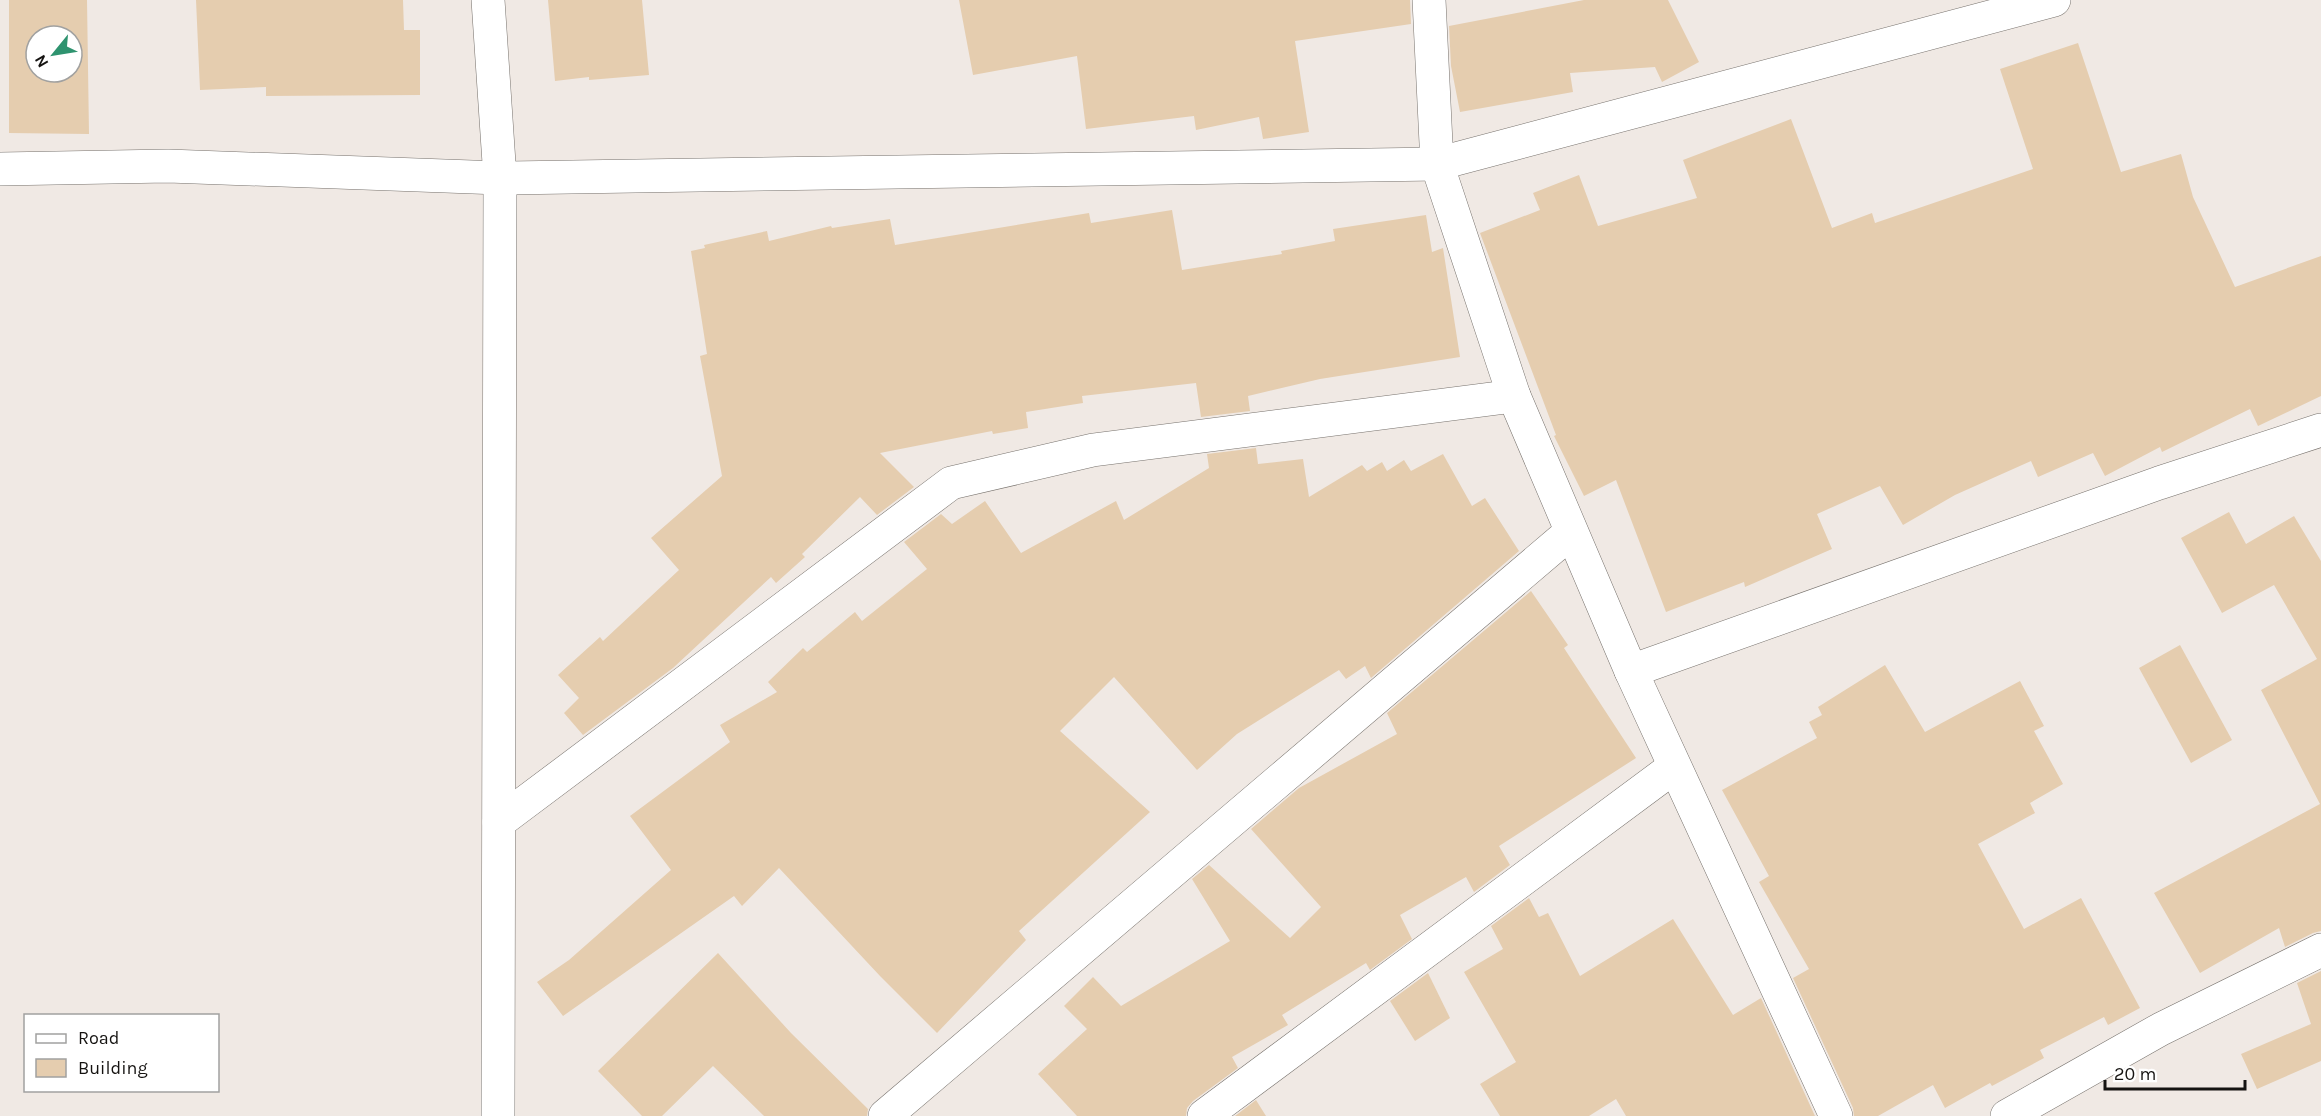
<svg xmlns="http://www.w3.org/2000/svg" width="2321" height="1116" viewBox="0 0 2321 1116" font-family="Karla,sans-serif">
<style>
.building{fill:#e5cdaf;fill-rule:evenodd}
.lines{fill:none;stroke-linecap:round;stroke-linejoin:round}
.street-casing{stroke:#77726d;stroke-width:34}
.street{stroke:#fff;stroke-width:33}
</style>
<rect width="100%" height="100%" fill="#f0e9e4"/>
<g class="building">
<path d="M9 0H87L89 134 9 133ZM36 36H72V72H36Z"/>
<path d="M196 0H403L404 30H420V95L266 96V87L200 90Z"/>
<path d="M548 0H642L649 75 589 80V77L555 81Z"/>
<path d="M959 0H1410L1411 24 1295 41 1309 132 1263 139 1259 117 1196 130 1194 116 1086 129 1077 56 973 75Z"/>
<path d="M1584 0H1668L1699 62 1662 82 1655 67 1570 73 1573 92 1460 112 1451 66 1449 26Z"/>
<path d="M2078 43 2121 172 2181 154 2193 197 2235 287 2321 256V396L2258 426 2250 409 2162 452 2160 447 2105 476 2093 453 2038 477 2031 461 1955 495 1903 525 1880 486 1817 514 1832 549 1745 587 1744 582 1666 612 1616 480 1584 496 1554 436 1556 435 1480 233 1540 210 1533 193 1579 175 1598 226 1697 198 1683 160 1791 119 1832 228 1872 213 1875 223 2033 169 2000 69Z"/>
<path d="M1172 210 1182 270 1282 254 1281 251 1335 241 1333 229 1426 215 1432 252 1443 248 1460 357 1320 379 1248 396 1250 411 1201 417 1196 383 1082 396 1083 403 1026 412 1028 428 993 434 992 431 880 453 914 487 877 515 860 497 802 554 805 557 776 583 771 577 673 668 583 735 564 713 579 698 558 675 600 637 603 641 679 570 651 538 722 476 700 356 707 354 691 251 705 248 704 245 767 231 769 241 831 226 832 228 890 219 895 245 1089 213 1091 223Z"/>
<path d="M1256 448 1258 464 1303 459 1309 497 1362 465 1367 471 1382 462 1387 471 1404 460 1411 471 1443 454 1472 506 1485 498 1519 551 1371 678 1365 666 1346 679 1339 670 1237 734 1197 770 1114 677 1060 731 1150 812 1019 931 1026 940 937 1033 880 976 779 868 742 906 734 896 563 1016 537 982 569 960 671 870 630 816 730 742 720 725 777 692 768 682 803 648 807 652 855 612 862 621 927 569 904 542 941 514 952 524 985 501 1021 553 1116 501 1124 520 1209 468 1207 454Z"/>
<path d="M2229 512 2246 544 2294 516 2321 561V931L2313 933 2285 947 2279 928 2200 973 2154 893 2320 804 2261 690 2317 659 2274 585 2222 613 2181 538Z"/>
<path d="M1531 591 1568 645 1564 648 1636 758 1499 846 1510 865 1474 892 1466 877 1400 915 1412 939 1370 970 1366 963 1282 1015 1288 1025 1232 1057 1238 1068 1193 1101 1187 1108 1186 1116H1077L1038 1074 1087 1029 1064 1006 1093 977 1121 1006 1230 941 1192 879 1209 865 1290 938 1321 907 1251 829 1299 788 1397 734 1387 713Z"/>
<path d="M2180 645 2232 740 2191 763 2139 668Z"/>
<path d="M1885 665 1925 732 2020 681 2044 726 2034 731 2063 784 2030 803 2035 813 1978 844 2024 929 2081 898 2140 1008 2108 1025 2104 1017 2040 1050 2044 1058 1992 1086 1990 1083 1945 1108 1933 1085 1878 1116H1854L1853 1108 1793 978 1809 969 1759 882 1769 876 1722 790 1817 738 1809 722 1822 715 1818 707Z"/>
<path d="M1529 898 1539 917 1548 913 1580 976 1673 919 1733 1015 1761 998 1815 1116H1626L1616 1099 1589 1116H1500L1480 1084 1516 1062 1464 972 1503 949 1491 926Z"/>
<path d="M718 953 791 1033 868 1109 867 1116H764L713 1066 662 1116H642L598 1071Z"/>
<path d="M2321 971V1061L2257 1089 2241 1054 2311 1024 2297 983Z"/>
<path d="M1428 973 1450 1018 1415 1041 1390 1001Z"/>
<path d="M1256 1100 1266 1116H1235Z"/>
</g>
<g class="lines">
<g class="street-casing">
<g id="street">
<path d="M488 0 500 178 498 1116"/>
<path d="M1429 0 1437 164 1514 396 1631 671 1836 1116"/>
<path d="M0 169 168 166 500 178 1437 164 2054 0"/>
<path d="M1631 671 2159 483 2321 430"/>
<path d="M499 822 951 483 1093 450 1514 396"/>
<path d="M885 1116 1571 532"/>
<path d="M1204 1116 1674 767"/>
<path d="M2007 1116 2161 1029 2321 950"/>
</g>
</g>
<use href="#street" class="street"/>
</g>
<rect x="24" y="1014" width="195" height="78" fill="#ffffff" stroke="#a1a1a0" stroke-width="1.5"/>
<rect x="36" y="1034" width="30" height="9" fill="#ffffff" stroke="#a1a1a0" stroke-width="1.5"/>
<text x="78" y="1044" font-size="18" fill="#151311">Road</text>
<rect x="36" y="1059" width="30" height="18" fill="#e5cdaf" stroke="#a1a1a0" stroke-width="1.5"/>
<text x="78" y="1074" font-size="18" fill="#151311">Building</text>
<g transform="translate(54 54) rotate(240)"><circle r="28" fill="#ffffff" stroke="#a1a1a0" stroke-width="1.5"/>
<path d="M0-4.5L10 22L0 15L-10 22Z" fill="#2e936f"/>
<text y="-9" font-size="16" font-weight="bold" text-anchor="middle" fill="#151311">N</text>
</g>
<path d="M2105 1080v9h140v-9" fill="none" stroke="#151311" stroke-width="3"/>
<text x="2114" y="1080" font-size="18" fill="#151311" stroke="#ffffff" stroke-width="4.5" paint-order="stroke">20 m</text>
</svg>
